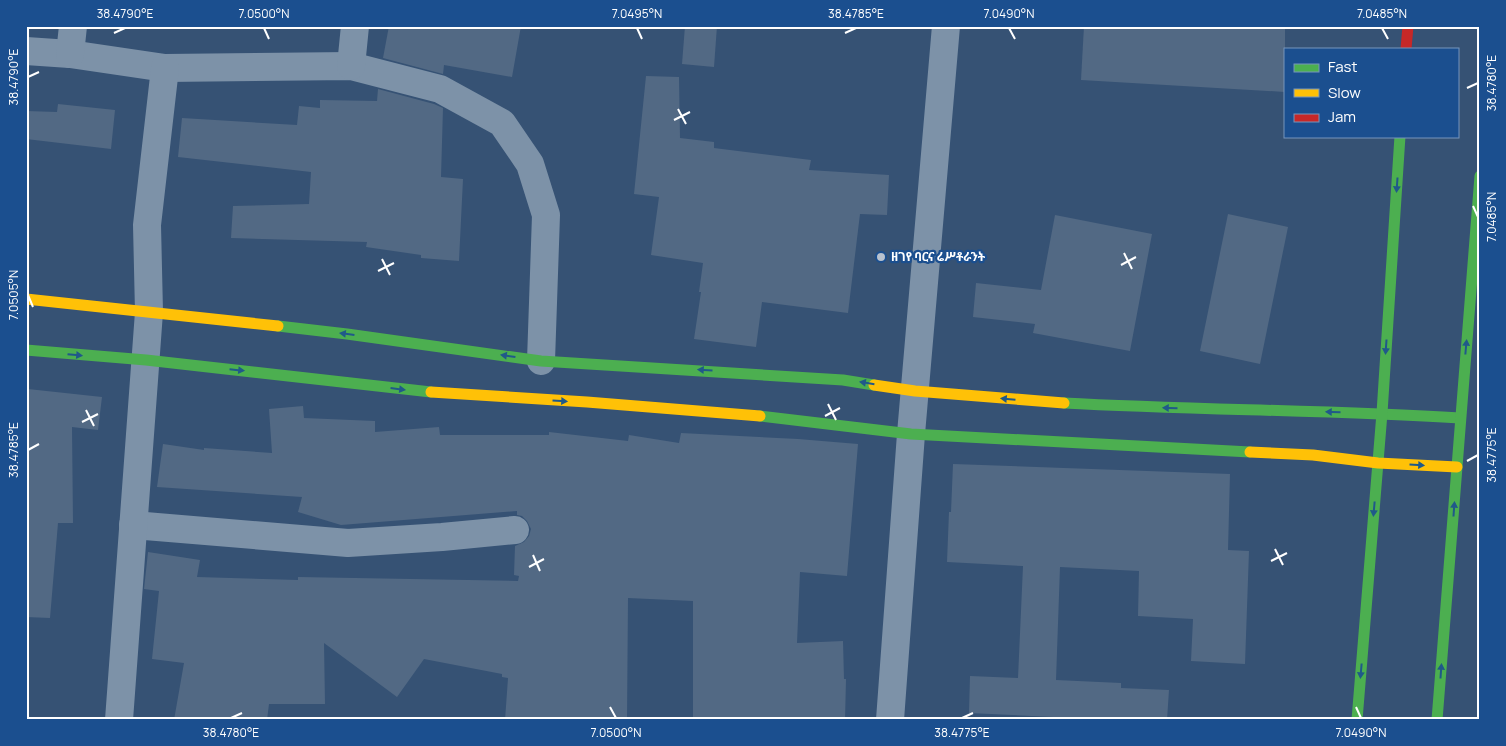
<svg xmlns="http://www.w3.org/2000/svg" width="1506" height="746" viewBox="0 0 1506 746" font-family="Manrope,'Noto Sans Ethiopic',sans-serif">
<style>
.building{fill:#526984}
.lines{fill:none;stroke-linecap:round;stroke-linejoin:round}
.street{stroke:#7d92a8;stroke-width:28}
.fast{stroke:#4caf50;stroke-width:11}
.slow{stroke:#ffc107;stroke-width:11}
.jam{stroke:#c62828;stroke-width:11}
.oneway{fill:#205989}
.ticks{fill:none;stroke:#fff;stroke-width:2}
.poi-dot{fill:#b9c2ce;stroke:#1b4f8f;stroke-width:2}
.labels{text-anchor:middle;stroke-width:4.5;stroke-linejoin:round;paint-order:stroke}
.poi-label{font-size:12px;font-weight:bold;fill:#fff;stroke:#1b4f8f;text-anchor:start}
.neatline{fill:none;stroke:#fff;stroke-width:2}
.ticks-label{font-size:12px;text-anchor:middle;fill:#fff}
</style>
<rect width="100%" height="100%" fill="#365274"/>
<g class="building">
<path d="M389 26H521L512 77 444 65 443 74 383 58Z"/>
<path d="M685 26H717L714 67 682 64Z"/>
<path d="M1084 26H1285V92L1081 80Z"/>
<path d="M646 76 679 77 680 138 714 142V148L811 160 809 170 889 175 887 215 860 214 848 313 762 302 756 347 694 339 701 292H699L703 263 651 255 659 197 634 194Z"/>
<path d="M378 89 434 104 443 108 441 177 463 179 459 261 421 258V255L366 247 367 242 231 238 233 206 309 204 311 172 178 157 182 118 297 125 299 106 320 108V100L377 101Z"/>
<path d="M58 104 115 110 111 149 26 139V111L57 112Z"/>
<path d="M1228 214 1288 227 1260 364 1200 351Z"/>
<path d="M1055 215 1152 234 1130 351 1033 333 1035 324 973 317 976 283 1041 290Z"/>
<path d="M28 389 102 397 98 430 72 427 73 523H58L50 618 26 617V411Z"/>
<path d="M303 406 304 418 375 421V432L439 427 440 435H549V432L628 441 629 435 679 443 681 433 798 439 858 444 847 576 800 572 797 643 843 641 844 679H846L845 720H693V601L628 598 627 720H505L508 678 502 677V674L424 659 397 697 324 643 325 704H269L267 720H174L184 663 152 659 159 591 144 589 148 552 200 560 197 577 298 580V577L518 581 519 576 514 575 515 546 524 542 529 536 531 529 527 521 522 516 517 515V511L341 525 298 512 302 497 157 487 163 444 204 450V448L272 453 269 409Z"/>
<path d="M953 464 1230 474 1228 550 1249 551 1245 664 1191 661 1193 619 1138 616 1139 571 1060 567 1056 680 1121 683V688L1169 690 1167 720H1117L969 713 970 676 1018 678 1023 566 947 562 949 512H951Z"/>
</g>
<g class="lines">
<g class="street">
<path d="M26 51 70 54 165 68 351 66 440 89 502 123 530 164 546 215 541 361"/>
<path d="M70 54 73 26"/>
<path d="M351 66 355 26"/>
<path d="M133 525 348 543 442 537 515 530"/>
<path d="M119 720 149 312 147 225 165 68"/>
<path d="M890 720 911 434 946 26"/>
</g>
<g class="fast">
<path d="M278 326 347 334 541 361 843 380 874 385"/>
<path d="M26 350 146 360 431 392"/>
<path d="M1064 403C1196 410 1328 410 1460 418"/>
<path d="M760 416 911 434 1250 452"/>
<path d="M1357 720 1382 413 1400 136"/>
<path d="M1437 720 1480 176"/>
</g>
<g class="slow">
<path d="M26 299 278 326"/>
<path d="M874 385 915 391 1064 403"/>
<path d="M431 392 587 402 760 416"/>
<path d="M1250 452 1313 455 1378 463 1457 467"/>
</g>
<path class="jam" d="M1406 49 1408 26"/>
</g>
<defs><path id="oneway-solid" d="M-6-.8H1V-3.2L6.5 0L1 3.2V.8H-6Z" transform="scale(1.25)"/></defs>
<g class="oneway">
<use href="#oneway-solid" transform="translate(1397 185) rotate(94)"/>
<use href="#oneway-solid" transform="translate(347 334) rotate(-173)"/>
<use href="#oneway-solid" transform="translate(1386 347) rotate(94)"/>
<use href="#oneway-solid" transform="translate(1466 347) rotate(-85)"/>
<use href="#oneway-solid" transform="translate(75 355) rotate(5)"/>
<use href="#oneway-solid" transform="translate(508 356) rotate(-172)"/>
<use href="#oneway-solid" transform="translate(237 370) rotate(6)"/>
<use href="#oneway-solid" transform="translate(705 370) rotate(-177)"/>
<use href="#oneway-solid" transform="translate(867 383) rotate(-171)"/>
<use href="#oneway-solid" transform="translate(398 389) rotate(7)"/>
<use href="#oneway-solid" transform="translate(1008 399) rotate(-175)"/>
<use href="#oneway-solid" transform="translate(560 401) rotate(3)"/>
<use href="#oneway-solid" transform="translate(1170 408) rotate(-179)"/>
<use href="#oneway-solid" transform="translate(1333 412) rotate(-179)"/>
<use href="#oneway-solid" transform="translate(1417 465) rotate(3)"/>
<use href="#oneway-solid" transform="translate(1374 509) rotate(95)"/>
<use href="#oneway-solid" transform="translate(1454 509) rotate(-86)"/>
<use href="#oneway-solid" transform="translate(1361 671) rotate(95)"/>
<use href="#oneway-solid" transform="translate(1441 671) rotate(-86)"/>
</g>
<path class="ticks" d="M264 28 269 39M637 28 642 39M1009 28 1015 39M1382 28 1388 39M114 33 125 28M845 33 856 28M28 77 39 72M1467 88 1478 83M678 109 686 124M674 120 690 112M1473 206 1478 217M1124 253 1132 269M382 259 390 275M1121 265 1136 257M378 271 394 263M28 295 33 307M828 404 836 420M86 410 94 426M825 416 840 408M82 422 98 414M28 450 39 444M1467 461 1478 455M1275 549 1283 565M533 555 540 571M1271 561 1287 553M529 567 544 559M610 707 616 718M1356 707 1361 718M231 718 242 713M962 718 973 713"/>
<circle class="poi-dot" cx="881" cy="257" r="5"/>
<g class="labels">
<g class="poi-label">
<text x="891" y="261">ዘገየ ባርና ሬሥቶራንት</text>
</g>
</g>
<rect width="1506" height="746" fill="none" stroke="#1b4f8f" stroke-width="55"/>
<rect x="1284" y="48" width="175" height="90" fill="#1b4f8f" stroke="#7695bc"/>
<rect x="1294" y="64" width="25" height="8" fill="#4caf50" stroke="#7695bc"/>
<text x="1328" y="72" font-size="15" fill="#ffffff">Fast</text>
<rect x="1294" y="89" width="25" height="8" fill="#ffc107" stroke="#7695bc"/>
<text x="1328" y="98" font-size="15" fill="#ffffff">Slow</text>
<rect x="1294" y="114" width="25" height="8" fill="#c62828" stroke="#7695bc"/>
<text x="1328" y="122" font-size="15" fill="#ffffff">Jam</text>
<rect x="28" y="28" width="1450" height="690" class="neatline"/>
<g class="ticks-label">
<text x="125" y="18">38.4790°E</text>
<text x="264" y="18">7.0500°N</text>
<text x="637" y="18">7.0495°N</text>
<text x="856" y="18">38.4785°E</text>
<text x="1009" y="18">7.0490°N</text>
<text x="1382" y="18">7.0485°N</text>
<text transform="translate(14 77) rotate(-90)" y="4">38.4790°E</text>
<text transform="translate(1492 83) rotate(-90)" y="4">38.4780°E</text>
<text transform="translate(1492 217) rotate(-90)" y="4">7.0485°N</text>
<text transform="translate(14 295) rotate(-90)" y="4">7.0505°N</text>
<text transform="translate(14 450) rotate(-90)" y="4">38.4785°E</text>
<text transform="translate(1492 455) rotate(-90)" y="4">38.4775°E</text>
<text x="231" y="737">38.4780°E</text>
<text x="616" y="737">7.0500°N</text>
<text x="962" y="737">38.4775°E</text>
<text x="1361" y="737">7.0490°N</text>
</g>
</svg>
